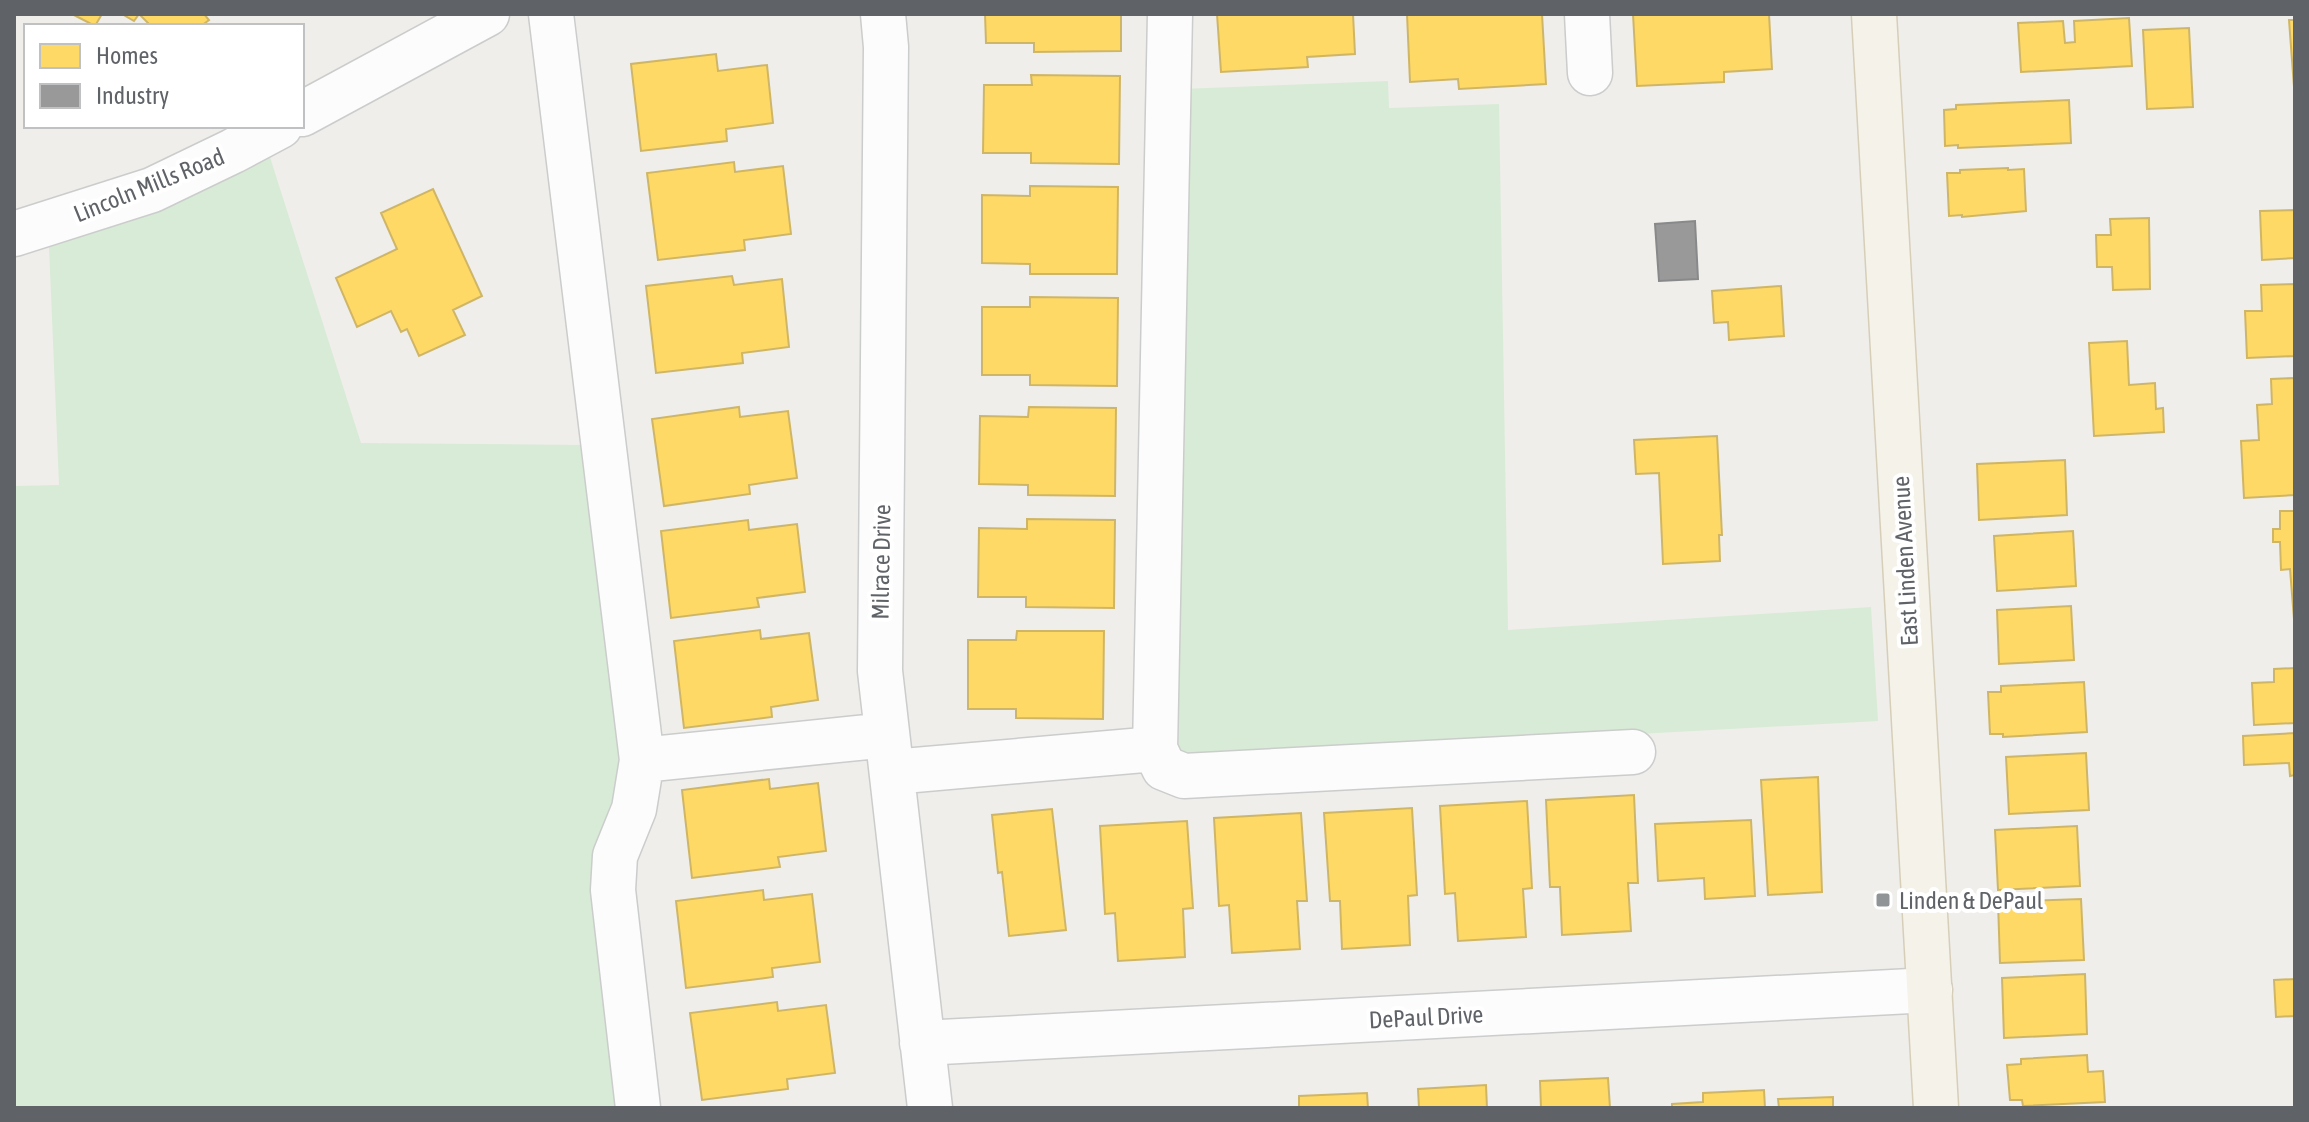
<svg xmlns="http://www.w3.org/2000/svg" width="2309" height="1122" font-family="'Asap Condensed',sans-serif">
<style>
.green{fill:#d8ebd6}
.homes{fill:#ffd966;stroke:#cfb667;stroke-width:2}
.industry{fill:#999;stroke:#88898a;stroke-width:2}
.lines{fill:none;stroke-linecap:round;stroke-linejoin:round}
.minor-casing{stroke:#cbcccc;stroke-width:47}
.major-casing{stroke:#d7ceb8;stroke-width:47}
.minor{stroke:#fdfcfc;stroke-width:44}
.major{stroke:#f4f2e9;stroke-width:44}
.poi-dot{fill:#919496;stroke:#fff;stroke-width:3}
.labels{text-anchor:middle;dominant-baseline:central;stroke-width:8;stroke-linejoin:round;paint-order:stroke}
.street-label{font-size:24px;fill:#5f6368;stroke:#fff}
.poi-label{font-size:24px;fill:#5f6368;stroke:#fff;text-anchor:start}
</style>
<rect width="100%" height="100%" fill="#efeeea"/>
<path class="green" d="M1388,81l1,27 110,-4 9,526 363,-23 7,114 -696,38 -9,-12 8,-658z
M268,151l93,292 228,2 34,323 -15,45 -11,52 23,243h-606v-622l45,-1 -10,-238 74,-30z"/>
<path class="homes" d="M72,14h30l-7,12z
M122,14h17l-5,7z
M139,14h65l5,6 -8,6h-50z
M985,14h136v37l-87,1v-9h-48z
M1217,14h136l2,40 -48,3 1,10 -87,5z
M1407,14h135l4,70 -87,5 -1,-10 -48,3z
M1633,14h136l3,55 -48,3v10l-87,4z
M2129,18l3,48 -111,6 -3,-49 45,-2 2,22 10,-1 -1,-21z
M2289,20h6v67h-1z
M2189,28l4,79 -46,2 -4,-79z
M716,54l2,17 49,-6 6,58 -47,6 1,12 -86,10 -10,-87z
M1031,75l89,1 -1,88 -88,-1v-10h-48l1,-68h48z
M2069,100l2,43 -113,5v-3l-13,1 -1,-36 12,-1v-4z
M734,162l1,10 48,-6 8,68 -47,6 1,10 -87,10 -11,-87z
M2008,168v2l16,-1 2,42 -64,6v-2l-13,1 -2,-43h13v-3z
M1030,186l88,1 -1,87h-87v-10l-48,-1v-68l48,1z
M433,189l49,107 -29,14 12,25 -46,21 -12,-27 -6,3 -10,-21 -34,16 -21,-49 61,-29 -16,-36z
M2295,210v48l-33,2 -2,-49z
M2149,218l1,71 -37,1 -1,-23h-15l-1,-32h15l-1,-16z
M732,276l2,9 48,-6 7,68 -47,6 1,10 -87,10 -10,-87z
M2295,284v72l-48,2 -2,-47h17l-1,-26z
M1781,286l3,50 -55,4 -1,-18 -14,1 -2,-32z
M1030,297l88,1 -1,88 -87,-1v-10h-48v-68h48z
M2127,341l2,44 26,-2 1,26 7,-1 1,24 -70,4 -5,-93z
M2295,378v117l-51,3 -3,-57 18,-1 -2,-35 15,-1 -1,-25z
M739,407l1,10 48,-6 9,67 -48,7 1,9 -86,12 -12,-87z
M1029,407l87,1 -1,88 -87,-1v-10l-49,-1 1,-68 48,1z
M1717,436l5,99h-3l1,26 -57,3 -4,-91 -23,1 -2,-34z
M2065,460l2,55 -88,5 -2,-56z
M2280,511h15v121l-5,-63 -9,1 -1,-28h-7v-13h7z
M1027,519l88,1 -1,88 -88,-1v-10h-48l1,-69 48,1z
M748,520l1,10 48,-6 8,68 -48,6 2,9 -88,11 -10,-87z
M2073,531l3,55 -79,5 -3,-55z
M2071,606l3,54 -75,4 -2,-54z
M760,630l1,9 48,-6 9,67 -47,7 1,10 -88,11 -10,-87z
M1017,631h87l-1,88 -87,-1v-9h-48v-69h48z
M2295,668v55l-41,2 -2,-42 22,-1v-13z
M2084,682l3,50 -84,5v-3h-13l-2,-42h13v-6z
M2295,733v42l-5,1 -1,-13 -45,2 -1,-29z
M2086,753l3,57 -80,4 -3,-57z
M1818,777l4,115 -54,3 -7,-115z
M769,779l1,10 48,-6 8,68 -48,6 2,10 -88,11 -10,-88z
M1634,795l4,88h-10l3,48 -69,4 -2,-48h-10l-4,-87z
M1527,801l5,87 -9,1 3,48 -68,4 -3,-48 -10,1 -5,-88z
M1412,808l5,87 -9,1 2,49 -68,4 -2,-48h-10l-6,-88z
M1052,809l14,121 -57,6 -7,-64 -4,1 -6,-58z
M1301,813l6,88h-10l3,48 -68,4 -3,-48 -10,1 -5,-88z
M1751,820l4,76 -50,3 -1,-21 -46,3 -3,-57z
M1187,821l6,87 -10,1 2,48 -67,4 -3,-48 -10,1 -5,-88z
M2077,826l3,60 -82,4 -3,-60z
M763,890l1,10 48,-6 8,68 -48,6 1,9 -87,11 -10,-87z
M2081,899l3,61 -84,3 -2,-61z
M2085,974l2,60 -83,4 -2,-60z
M2295,979v37l-19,1 -2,-37z
M777,1002l1,9 48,-6 9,68 -48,6 1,10 -86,11 -12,-87z
M2087,1055l1,17 15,-1 2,31 -82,4 -1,-6h-12l-3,-35 14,-1v-5z
M1608,1078l2,30h-69l-1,-27z
M1486,1085l1,23h-68l-1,-19z
M1764,1090l1,18h-93v-4l31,-2v-9z
M1367,1093l1,15h-69v-12z
M1833,1097v11h-54l-1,-9z"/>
<path class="industry" d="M1695,221l3,58 -39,2 -4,-57z"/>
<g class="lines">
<g class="minor-casing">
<path id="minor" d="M551,14l91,746 -8,49 -19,47 -2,34 25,218
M883,14l3,33 -6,624 50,437
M1170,14l-15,735 9,19 20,8 449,-24
M1587,14l3,59
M302,114l185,-100
M14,234l138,-44 81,-39 47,-25
M642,760l245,-25
M892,772l263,-23
M922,1043l1008,-53"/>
</g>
<g class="major-casing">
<path id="major" d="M1874,14l62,1094"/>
</g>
<use href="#minor" class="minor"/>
<use href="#major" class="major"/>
</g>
<rect class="poi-dot" x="1875" y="892" width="16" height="16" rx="4"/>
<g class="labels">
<g class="street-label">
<text transform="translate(149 185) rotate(-22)">Lincoln Mills Road</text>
<text transform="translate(1905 561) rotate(-93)">East Linden Avenue</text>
<text transform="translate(881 562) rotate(-89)">Milrace Drive</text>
<text transform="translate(1426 1017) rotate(-3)">DePaul Drive</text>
</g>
<g class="poi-label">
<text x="1899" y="900">Linden &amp; DePaul</text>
</g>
</g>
<rect width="2309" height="1122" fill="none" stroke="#5f6368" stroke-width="32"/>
<rect x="24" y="24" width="280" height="104" fill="#ffffff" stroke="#bfc1c3" stroke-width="2"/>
<rect x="40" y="44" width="40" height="24" fill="#ffd966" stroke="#bfc1c3" stroke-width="2"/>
<text x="96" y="64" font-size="24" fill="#5f6368">Homes</text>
<rect x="40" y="84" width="40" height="24" fill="#999999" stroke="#bfc1c3" stroke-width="2"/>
<text x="96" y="104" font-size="24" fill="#5f6368">Industry</text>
</svg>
